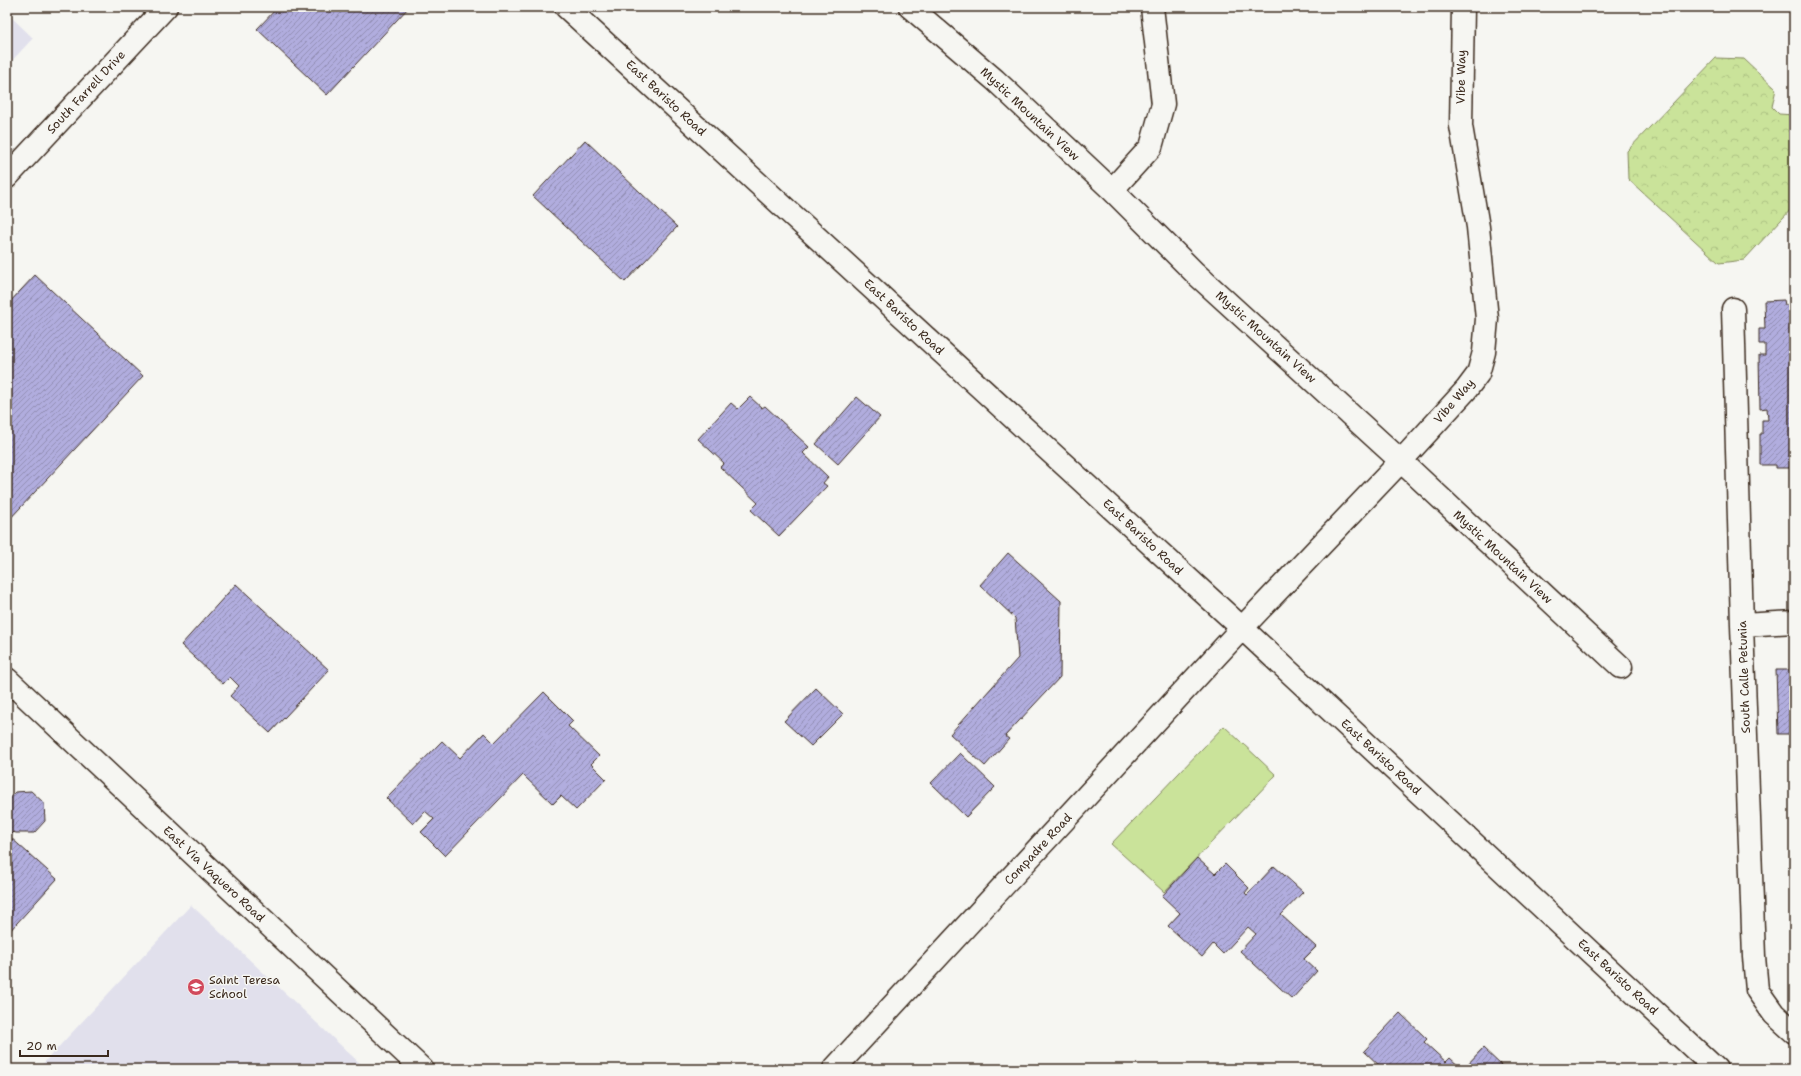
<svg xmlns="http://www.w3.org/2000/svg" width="1801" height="1076" font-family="'Shantell Sans',sans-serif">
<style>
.built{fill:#e1e0ec}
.grass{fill:#cae39a;stroke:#82865c}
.forest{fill:url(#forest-crowns);stroke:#82865c}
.building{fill:url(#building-hatch);stroke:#3b2a1e}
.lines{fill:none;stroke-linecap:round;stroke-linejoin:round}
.street-casing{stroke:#3b2a1e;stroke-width:25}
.secondary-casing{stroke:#3b2a1e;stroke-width:25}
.street{stroke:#f6f6f2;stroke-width:22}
.secondary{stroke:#f6f6f2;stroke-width:22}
.labels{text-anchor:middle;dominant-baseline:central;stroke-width:3;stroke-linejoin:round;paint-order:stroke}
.street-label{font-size:12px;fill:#3b2a1e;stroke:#f6f6f2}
.poi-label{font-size:12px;fill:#3b2a1e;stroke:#f6f6f2;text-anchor:start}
</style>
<defs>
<pattern id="forest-crowns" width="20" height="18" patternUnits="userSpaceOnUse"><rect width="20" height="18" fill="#cae39a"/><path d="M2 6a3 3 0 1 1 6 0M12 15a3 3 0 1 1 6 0" fill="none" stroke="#aec384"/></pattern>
<pattern id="building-hatch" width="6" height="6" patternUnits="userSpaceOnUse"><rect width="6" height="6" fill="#b1adde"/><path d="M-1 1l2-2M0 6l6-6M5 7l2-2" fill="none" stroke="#918db3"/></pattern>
</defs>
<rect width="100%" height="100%" fill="#f6f6f2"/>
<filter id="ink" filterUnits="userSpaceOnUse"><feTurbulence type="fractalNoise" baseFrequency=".025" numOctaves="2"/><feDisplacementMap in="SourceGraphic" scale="8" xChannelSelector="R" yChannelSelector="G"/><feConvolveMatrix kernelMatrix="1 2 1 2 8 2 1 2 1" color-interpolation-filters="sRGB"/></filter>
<g filter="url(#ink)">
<path class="built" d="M7,13l26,25 -26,28z
M191,905l175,164h-328z"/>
<path class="grass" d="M1224,726l52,49 -112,117 -53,-48z"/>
<path class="forest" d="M1716,58l28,1 32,30 -4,18 7,7 15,1v91l-50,54 -25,3 -91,-84 -1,-28z"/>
<path class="building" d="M278,7h131l-82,88 -70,-66z
M585,140l92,87 -52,55 -92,-86z
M35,275l108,101 -136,146v-217z
M1784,300l1,5h9v163h-18v-3h-16v-31h2v-14h6l-1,-12 -7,1 -1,-54h6v-11h-6v-15h6l-1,-28z
M750,397l12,11 3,-2 44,41 -6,6 25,24 -5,6 4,3 -48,50 -28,-26 7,-7 -38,-36 4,-4 -26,-24 33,-36 7,6z
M857,397l23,20 -42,47 -22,-20z
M1008,553l53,48 -1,76 -55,59 4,3 -24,27 -35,-32 68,-76 -3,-40 -35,-33z
M236,584l93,86 -59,63 -40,-37 9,-10 -9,-9 -7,7 -42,-39z
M1776,670h18v64h-16z
M816,688l27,26 -32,32 -27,-25z
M544,692l29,29 -5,5 31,30 -8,8 15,15 -30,31 -15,-14 -8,8 -30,-29 -78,81 -24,-24 13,-13 -9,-8 -12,13 -27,-26 56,-57 18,17 24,-25 10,10z
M960,753l35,34 -29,30 -35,-34z
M1792,768h2v48z
M31,791l13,12 1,18 -11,12h-18l-3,-1 -4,4 48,43 -50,55v-133l8,-9z
M1197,858l18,16 10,-10 24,24 -4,5 2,2 27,-29 29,26 -22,23 35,32 -12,12 13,12 -25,28 -52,-48 16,-17 -8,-7 -25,27 -10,-10 -11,13 -34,-31 12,-13 -18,-17z
M1400,1013l27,26 -3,3 22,20 4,-4 12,11h-79l-19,-18z
M1483,1048l19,18 -2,3h-37z"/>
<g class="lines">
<g class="street-casing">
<path id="street" d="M910,7l85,73 117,110 83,83 206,188 220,206
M1112,190l39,-43 12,-43 -11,-97
M1733,309l9,316 12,332 3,33 17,24 20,18
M1742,625l52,-3
M7,679l415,390
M834,1069l408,-441 159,-167 65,-71 12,-16 6,-22 3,-33 -9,-92 -17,-101 2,-119"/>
</g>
<g class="secondary-casing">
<path id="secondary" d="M566,7l676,621 474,441
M7,177l159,-170"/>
</g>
<use href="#street" class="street"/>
<use href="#secondary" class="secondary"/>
</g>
</g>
<defs>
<g id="school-disc" transform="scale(0.9)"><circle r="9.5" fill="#d1495b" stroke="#f6f6f2"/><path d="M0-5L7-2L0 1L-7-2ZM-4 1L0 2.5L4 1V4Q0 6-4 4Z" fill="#fff"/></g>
</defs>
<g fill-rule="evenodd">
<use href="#school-disc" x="196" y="987"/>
</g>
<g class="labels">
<g class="street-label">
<text transform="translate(1461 77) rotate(-89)">Vibe Way</text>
<text transform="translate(86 92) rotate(-47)">South Farrell Drive</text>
<text transform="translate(666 98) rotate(43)">East Baristo Road</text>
<text transform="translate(1030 114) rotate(43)">Mystic Mountain View</text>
<text transform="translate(904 317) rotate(43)">East Baristo Road</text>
<text transform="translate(1266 337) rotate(42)">Mystic Mountain View</text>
<text transform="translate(1454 401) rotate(-49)">Vibe Way</text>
<text transform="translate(1143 537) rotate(43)">East Baristo Road</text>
<text transform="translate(1503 557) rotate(43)">Mystic Mountain View</text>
<text transform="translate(1744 677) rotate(-92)">South Calle Petunia</text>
<text transform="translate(1381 757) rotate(43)">East Baristo Road</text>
<text transform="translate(1038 849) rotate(-47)">Compadre Road</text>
<text transform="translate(214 874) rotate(43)">East Via Vaquero Road</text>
<text transform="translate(1618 977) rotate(43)">East Baristo Road</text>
</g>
<g class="poi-label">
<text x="209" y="980">Saint Teresa<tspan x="209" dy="14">School</tspan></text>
</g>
</g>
<rect width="1801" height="1076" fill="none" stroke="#f6f6f2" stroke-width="24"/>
<rect x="12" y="12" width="1777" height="1052" fill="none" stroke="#3b2a1e" stroke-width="1.5" filter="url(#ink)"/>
<path d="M20 1050v6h88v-6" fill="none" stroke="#3b2a1e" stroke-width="2"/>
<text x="26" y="1050" font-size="12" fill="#3b2a1e" stroke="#f6f6f2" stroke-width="3" paint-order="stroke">20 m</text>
</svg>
